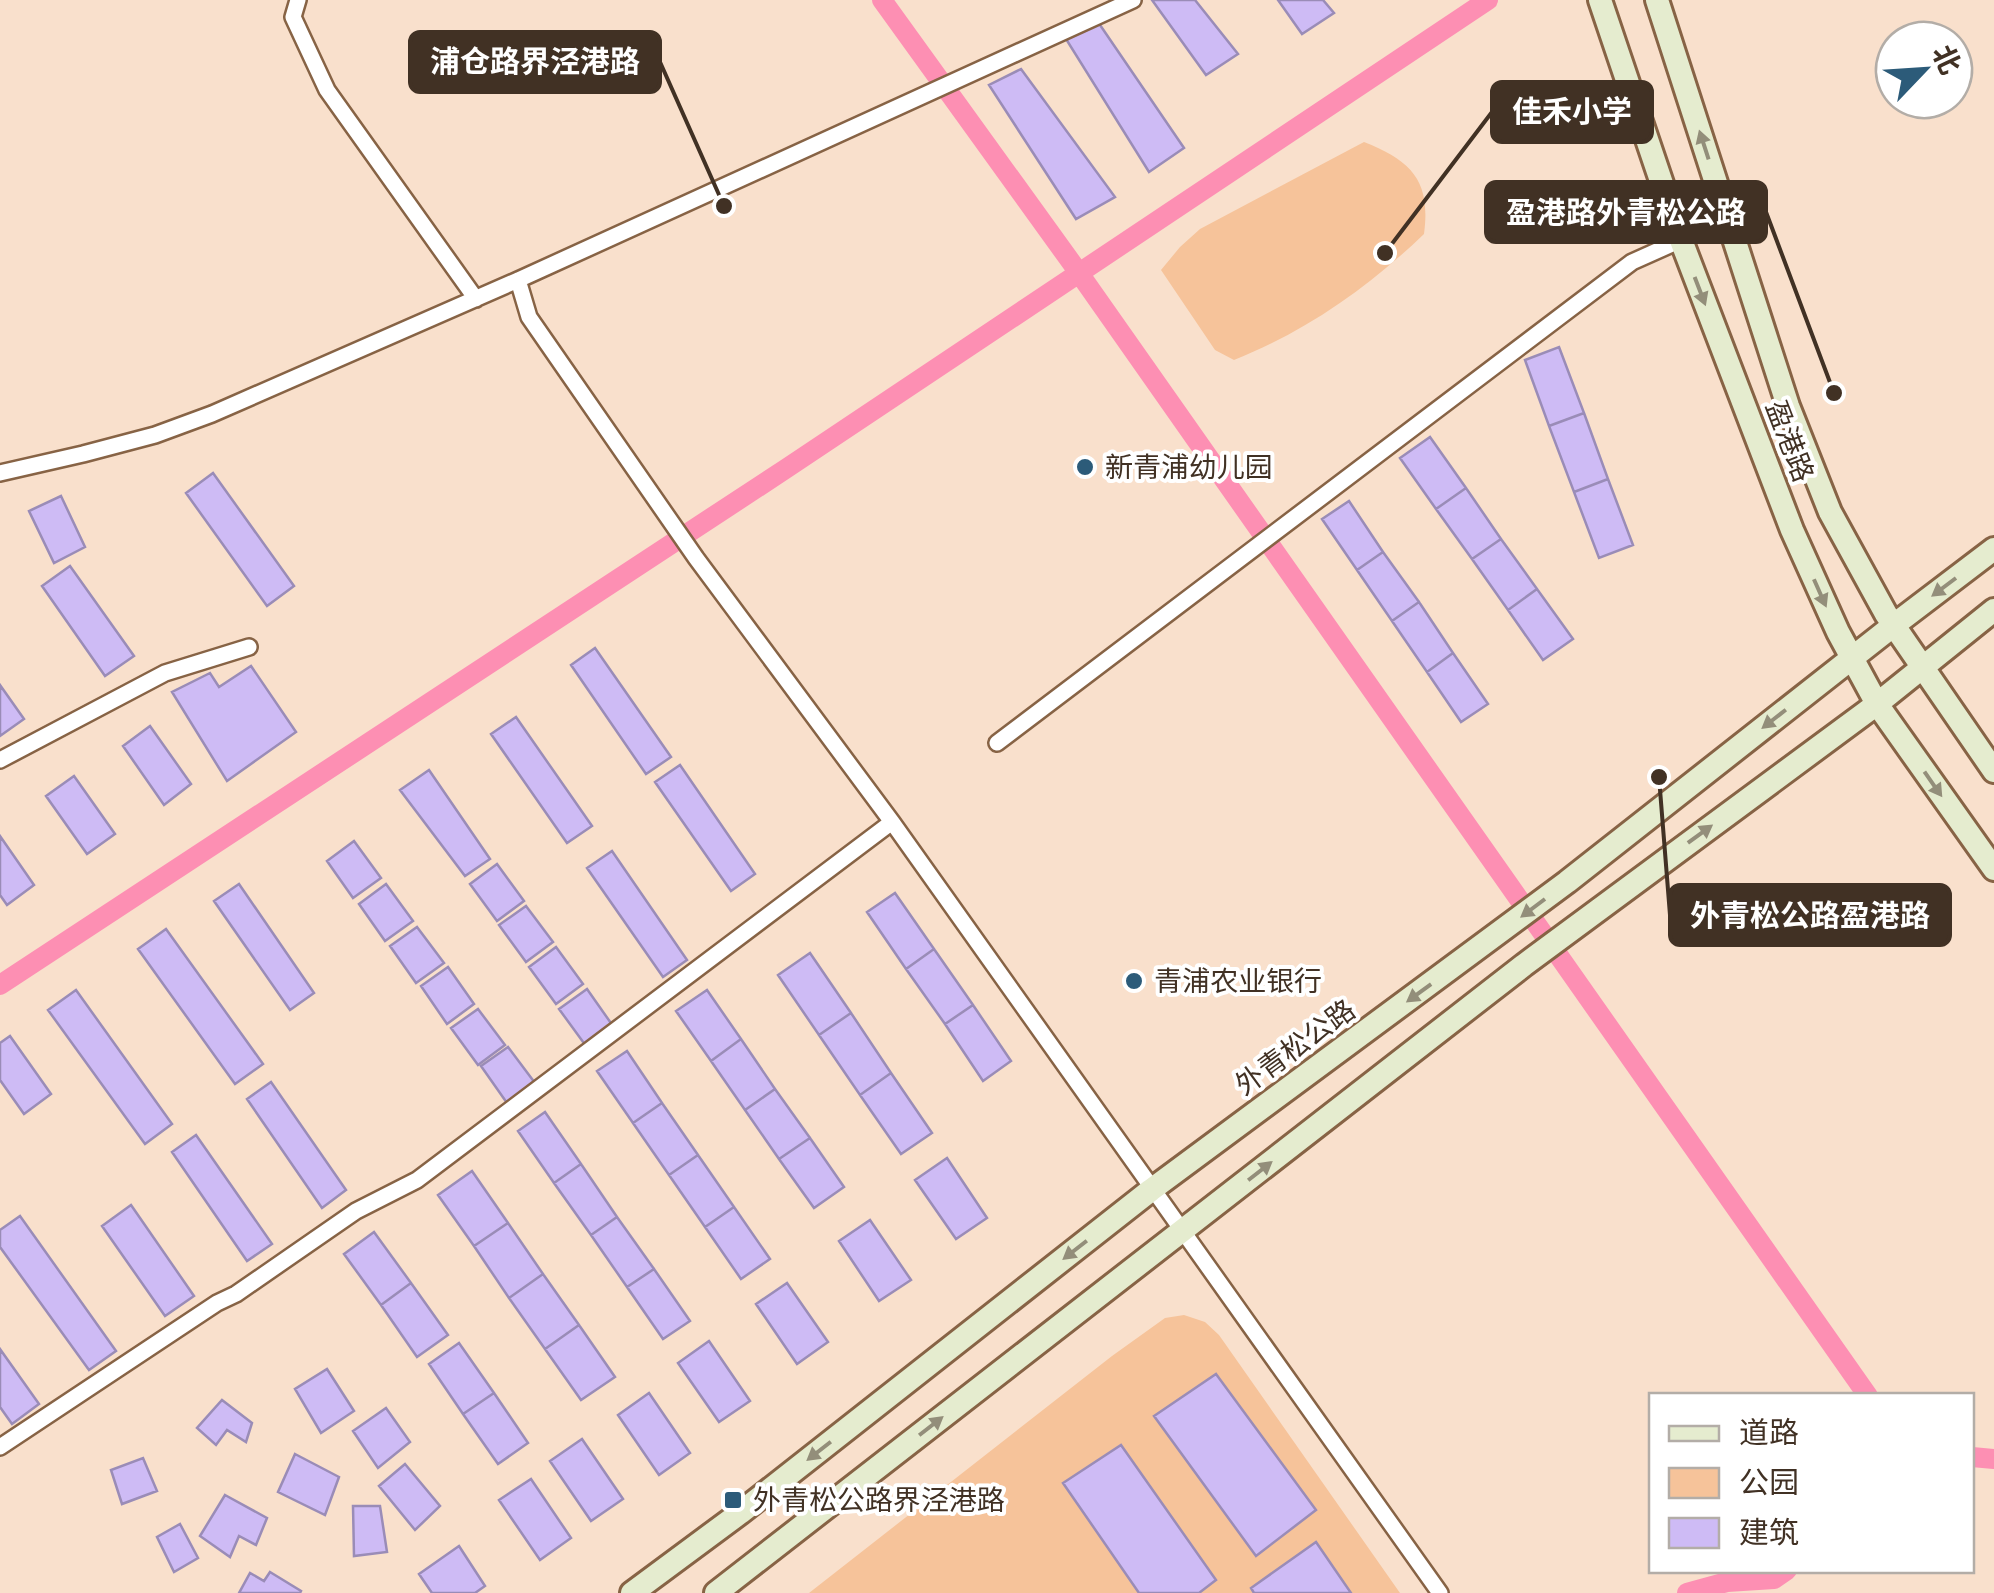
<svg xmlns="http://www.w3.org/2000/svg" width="1994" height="1593" font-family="Lora,'Noto Sans SC',serif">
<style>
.green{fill:#f6c39a}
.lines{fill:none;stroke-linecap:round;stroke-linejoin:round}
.canal{stroke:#fd8fb3;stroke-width:20}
.building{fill:#cebbf5;stroke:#9a8cb7;stroke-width:2.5}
.minor-casing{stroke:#876345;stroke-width:20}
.secondary-casing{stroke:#876345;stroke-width:28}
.minor{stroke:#fff;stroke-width:15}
.secondary{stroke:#e5eccf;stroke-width:22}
.oneway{fill:#938e7a}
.poi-dot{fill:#2c5b79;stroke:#fff;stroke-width:4}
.labels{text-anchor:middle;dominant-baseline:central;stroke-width:8;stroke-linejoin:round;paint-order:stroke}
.street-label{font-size:28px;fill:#413124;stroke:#fff}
.poi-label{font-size:28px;fill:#413124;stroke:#fff;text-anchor:start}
.leader{fill:none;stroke:#413124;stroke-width:4}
.callout-dot{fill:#413124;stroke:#fff;stroke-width:4}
.callout{fill:#413124;stroke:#413124;stroke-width:4}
.callout-label{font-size:30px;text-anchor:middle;font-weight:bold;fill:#fff}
</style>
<rect width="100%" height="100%" fill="#f9e0cc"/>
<path class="green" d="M1364,142c48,19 67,39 60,92 -55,53 -119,98 -190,126l-19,-10 -54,-80 19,-23 20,-18z
M1184,1315l21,7 14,13 181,258h-591l303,-237 53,-38z"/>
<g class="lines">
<path class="canal" d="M882,0l197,273 789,1123
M0,985l787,-517 701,-468
M1972,1457l22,2
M1687,1593l40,-11 47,-3 13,-9"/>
</g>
<path class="building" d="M1152,0h43l43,54 -32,21z
M1278,0h45l11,13 -32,21z
M1098,22l86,126 -35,24 -83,-133z
M1021,69l94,128 -39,22 -87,-134z
M1559,347l25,66 -35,13 -24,-66z
M1584,413l24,66 -34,13 -25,-66z
M1430,437l36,51 -30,21 -36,-51z
M213,473l81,113 -27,20 -81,-113z
M1608,479l25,66 -34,13 -25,-66z
M1466,488l35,51 -29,20 -36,-50z
M61,496l24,51 -31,16 -25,-52z
M1349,501l34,51 -26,18 -35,-51z
M1501,539l36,50 -29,21 -36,-51z
M1383,552l36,50 -27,19 -35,-51z
M70,566l64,90 -29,20 -63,-90z
M1537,589l36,50 -30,21 -35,-50z
M1419,602l34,51 -26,19 -35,-51z
M595,648l76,109 -25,17 -75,-109z
M1453,653l35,51 -27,18 -34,-50z
M251,666l45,66 -69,49 -55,-89 38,-19 9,14z
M0,685l24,34 -24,17z
M516,717l76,109 -25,17 -76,-109z
M150,726l41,58 -27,21 -41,-59z
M680,765l75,109 -24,17 -76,-109z
M429,770l61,89 -25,17 -65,-86z
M74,776l41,58 -28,20 -41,-58z
M0,836l34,49 -27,20 -7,-10z
M354,841l27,37 -28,20 -26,-37z
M612,851l75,109 -24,17 -76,-109z
M497,864l27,37 -27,20 -27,-37z
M239,884l75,109 -24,17 -76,-109z
M386,884l27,37 -28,20 -26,-37z
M895,893l39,56 -28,20 -39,-57z
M526,906l27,36 -27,20 -27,-37z
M417,927l27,36 -28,20 -26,-37z
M166,929l97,135 -28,20 -97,-135z
M556,947l27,37 -27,20 -27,-37z
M934,949l39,56 -28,19 -39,-55z
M810,953l41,60 -32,22 -41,-60z
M448,967l26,37 -27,20 -26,-38z
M587,989l26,37 -27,20 -27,-37z
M76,990l96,134 -27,20 -97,-134z
M707,990l34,49 -30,22 -35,-50z
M973,1005l38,56 -28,20 -38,-57z
M478,1009l27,36 -27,20 -27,-37z
M851,1013l40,60 -31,22 -41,-60z
M10,1036l41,58 -27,20 -24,-34v-37z
M741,1039l34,50 -30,21 -34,-49z
M508,1047l27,36 -28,20 -26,-37z
M627,1051l35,52 -29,20 -36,-52z
M891,1073l41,60 -31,21 -41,-59z
M271,1082l75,108 -24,18 -75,-109z
M775,1089l35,49 -31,21 -34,-49z
M662,1103l36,52 -29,20 -36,-52z
M545,1112l36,52 -27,19 -36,-52z
M196,1135l76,109 -25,17 -75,-109z
M810,1138l34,49 -30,21 -35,-49z
M698,1155l36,52 -29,20 -36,-52z
M947,1158l40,60 -31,21 -41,-59z
M581,1164l36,53 -26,18 -37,-52z
M472,1171l36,52 -34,23 -36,-51z
M131,1205l63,91 -29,20 -63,-90z
M734,1207l36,52 -29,20 -36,-52z
M20,1216l96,135 -27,19 -89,-123v-17z
M617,1217l37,52 -27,18 -36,-52z
M870,1220l41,60 -32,21 -40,-60z
M508,1223l35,51 -34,24 -35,-52z
M374,1232l37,51 -30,22 -37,-51z
M654,1269l36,52 -27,18 -36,-52z
M543,1274l36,51 -34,24 -36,-51z
M411,1283l37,52 -31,22 -36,-52z
M787,1283l41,59 -31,22 -41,-60z
M579,1325l36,52 -34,23 -36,-51z
M709,1341l41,60 -31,21 -41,-59z
M459,1343l35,50 -31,21 -34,-50z
M0,1349l39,55 -27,20 -12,-17z
M327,1369l27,42 -33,22 -26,-44z
M1216,1374l100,136 -60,46 -102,-140z
M494,1393l34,50 -30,21 -35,-50z
M649,1393l41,60 -31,22 -41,-60z
M222,1400l30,23 -6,19 -19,-12 -11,15 -19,-17z
M386,1408l24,34 -32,26 -25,-37z
M582,1439l41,60 -32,22 -41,-60z
M1121,1445l95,135 -17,13h-60l-76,-110z
M295,1454l44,23 -14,38 -47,-23z
M143,1458l14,33 -35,13 -11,-34z
M405,1464l35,42 -25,24 -36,-44z
M531,1479l40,59 -31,22 -41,-60z
M225,1495l42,23 -11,27 -17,-9 -9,21 -30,-21z
M353,1506h27l7,46 -33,4z
M180,1524l18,34 -24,14 -17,-35z
M1316,1542l35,51h-97l-3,-5z
M459,1546l26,40 -10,7h-43l-13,-19z
M270,1572l31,19 -1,2h-61l11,-20 14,8z"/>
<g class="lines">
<g class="minor-casing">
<path id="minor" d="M298,0l-5,17 34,73 149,209
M518,280l11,37 167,241 196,264 548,771
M0,473l83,-19 72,-19 57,-21 306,-134 615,-280
M997,743l635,-481 49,-22
M0,760l165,-87 84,-26
M0,1447l217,-144 19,-9 120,-83 61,-31 475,-358"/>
</g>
<g class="secondary-casing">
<path id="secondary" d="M1600,0l81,240 111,290 46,102 39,72 117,165
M1657,0l131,406 42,106 56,102 108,157
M632,1593l108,-80 411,-323 416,-308 327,-257 100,-76
M716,1593l808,-628 353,-261 117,-94"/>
</g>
<use href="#minor" class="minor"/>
<use href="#secondary" class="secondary"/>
</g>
<defs><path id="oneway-solid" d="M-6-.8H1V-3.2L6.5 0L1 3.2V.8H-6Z" transform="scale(2.5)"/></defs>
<g class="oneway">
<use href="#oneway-solid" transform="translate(1704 145) rotate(-108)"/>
<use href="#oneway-solid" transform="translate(1700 291) rotate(69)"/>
<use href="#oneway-solid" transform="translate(1944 587) rotate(143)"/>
<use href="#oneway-solid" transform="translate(1820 593) rotate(66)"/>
<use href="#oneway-solid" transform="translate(1774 719) rotate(142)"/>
<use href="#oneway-solid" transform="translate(1933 784) rotate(55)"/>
<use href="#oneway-solid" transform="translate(1700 834) rotate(-36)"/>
<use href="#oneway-solid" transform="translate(1533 908) rotate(143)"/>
<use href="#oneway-solid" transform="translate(1419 993) rotate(144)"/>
<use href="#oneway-solid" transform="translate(1260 1171) rotate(-38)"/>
<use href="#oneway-solid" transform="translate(1075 1250) rotate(142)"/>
<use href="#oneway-solid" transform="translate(931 1426) rotate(-38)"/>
<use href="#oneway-solid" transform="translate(819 1451) rotate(142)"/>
</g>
<g class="poi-dot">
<circle cx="1085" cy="467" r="10"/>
<circle cx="1134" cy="981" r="10"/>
<rect x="723" y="1490" width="20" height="20" rx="5"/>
</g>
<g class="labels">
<g class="street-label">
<text transform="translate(1790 441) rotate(69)">盈港路</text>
<text transform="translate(1295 1047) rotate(-36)">外青松公路</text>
</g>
<g class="poi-label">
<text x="1105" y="467">新青浦幼儿园</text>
<text x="1154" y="981">青浦农业银行</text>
<text x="753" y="1500">外青松公路界泾港路</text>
</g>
</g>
<path class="leader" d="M724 206L660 62M1385 253L1492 112M1834 393L1766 212M1659 777L1670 915"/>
<g class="callout-dot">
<circle cx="724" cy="206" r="10"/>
<circle cx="1385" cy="253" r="10"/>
<circle cx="1834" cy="393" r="10"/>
<circle cx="1659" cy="777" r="10"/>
</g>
<g class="callout">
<rect x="410" y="32" width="250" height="60" rx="10"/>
<rect x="1492" y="82" width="160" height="60" rx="10"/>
<rect x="1486" y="182" width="280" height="60" rx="10"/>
<rect x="1670" y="885" width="280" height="60" rx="10"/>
</g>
<g class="callout-label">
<text x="535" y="72">浦仓路界泾港路</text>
<text x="1572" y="122">佳禾小学</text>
<text x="1626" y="223">盈港路外青松公路</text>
<text x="1810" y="926">外青松公路盈港路</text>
</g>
<rect x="1649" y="1393" width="325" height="180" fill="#ffffff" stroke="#b3ada7" stroke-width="2.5"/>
<rect x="1669" y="1426" width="50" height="15" fill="#e5eccf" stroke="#b3ada7" stroke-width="2.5"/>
<text x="1739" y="1443" font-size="30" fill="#413124">道路</text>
<rect x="1669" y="1468" width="50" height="30" fill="#f6c39a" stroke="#b3ada7" stroke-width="2.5"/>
<text x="1739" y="1493" font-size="30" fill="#413124">公园</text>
<rect x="1669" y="1518" width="50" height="30" fill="#cebbf5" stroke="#b3ada7" stroke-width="2.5"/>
<text x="1739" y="1543" font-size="30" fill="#413124">建筑</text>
<g transform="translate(1924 70) rotate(65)"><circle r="48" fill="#ffffff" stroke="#b3ada7" stroke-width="2.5"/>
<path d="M0-8L18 38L0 25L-18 38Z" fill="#2c5b79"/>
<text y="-15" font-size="28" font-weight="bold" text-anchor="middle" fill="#413124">北</text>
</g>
</svg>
